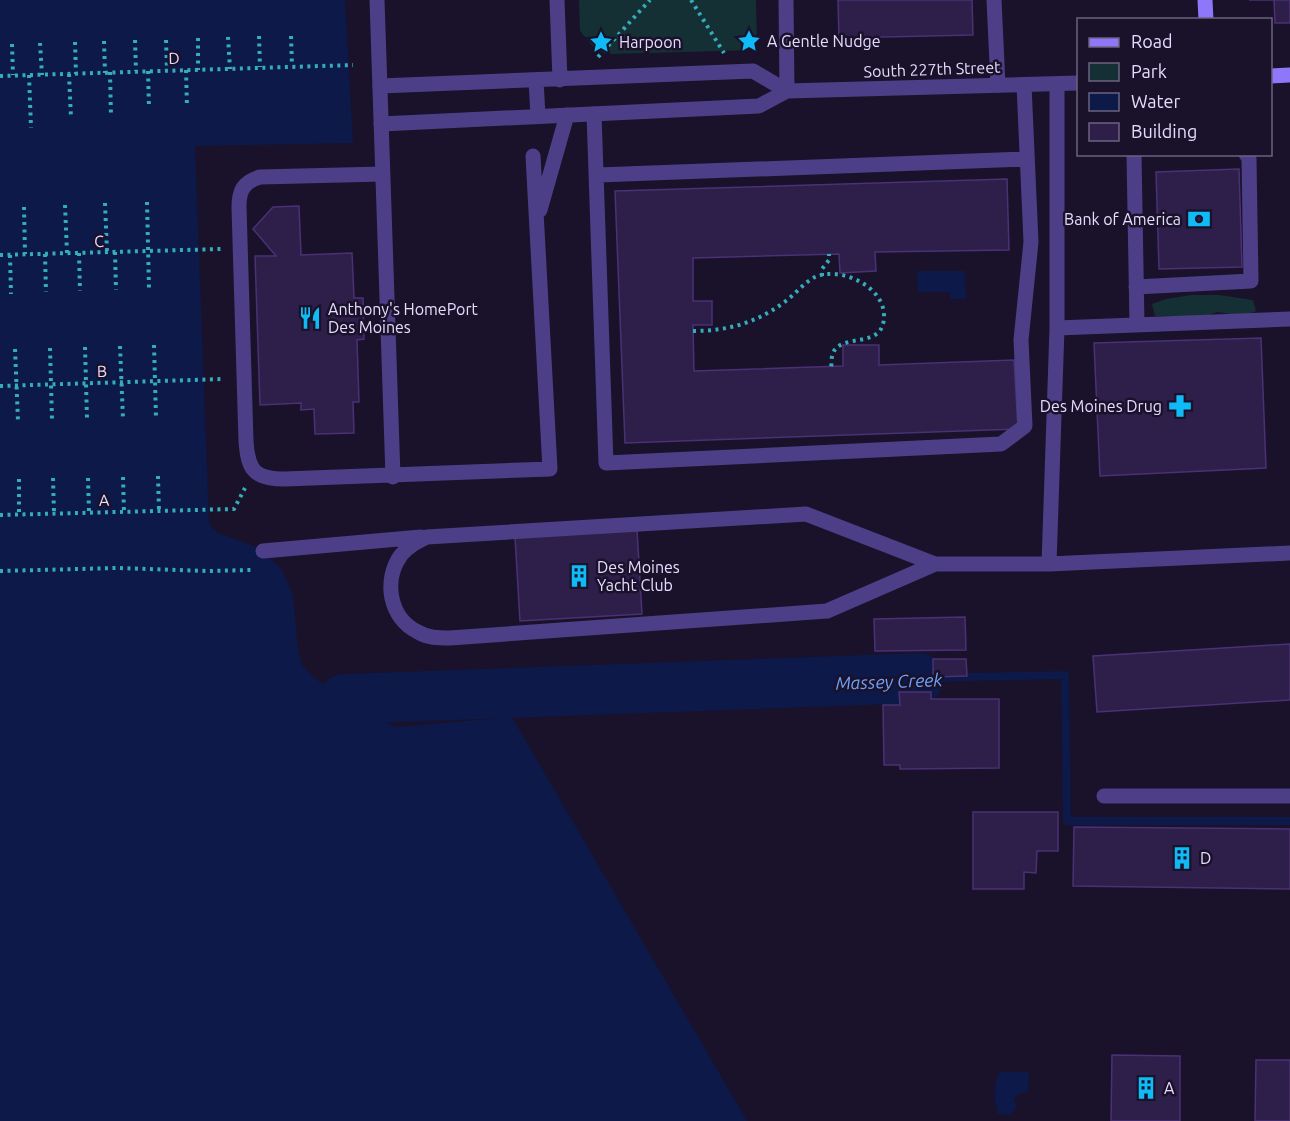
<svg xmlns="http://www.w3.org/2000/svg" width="1290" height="1121" font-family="Ubuntu,sans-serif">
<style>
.green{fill:#153034}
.water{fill:#0d1948}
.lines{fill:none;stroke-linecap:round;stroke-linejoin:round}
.stream{stroke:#0d1948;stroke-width:8}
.river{stroke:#0d1948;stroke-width:50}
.building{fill:#2e1e4a;stroke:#4a3175;stroke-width:1.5}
.path{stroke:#35acb9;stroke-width:4;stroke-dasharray:3 4.5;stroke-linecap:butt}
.lane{stroke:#4d3f87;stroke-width:15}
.street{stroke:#4d3f87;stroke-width:15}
.secondary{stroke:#8f77fa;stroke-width:15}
.labels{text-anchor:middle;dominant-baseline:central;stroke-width:5;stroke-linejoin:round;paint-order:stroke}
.poi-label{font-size:16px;fill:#e5dcfe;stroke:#1a122a;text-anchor:start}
.street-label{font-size:16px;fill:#e5dcfe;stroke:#1a122a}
.water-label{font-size:18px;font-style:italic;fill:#6ea3fa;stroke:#1a122a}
</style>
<rect width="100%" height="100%" fill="#1a122a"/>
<path class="green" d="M579,0h177l1,50 -147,4 -14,-4 -16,-19z
M1191,295h28l34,5 3,11 -12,5 -27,-4 -12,4h-50l-3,-12 14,-5z"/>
<path class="water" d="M0,0h345l8,143 -158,3 14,376 3,6 6,5 38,14 25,21 12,27 5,54 4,16 14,14 28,20 52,28 116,-10 235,404h-747z
M917,271h48l1,28h-16v-7h-32z
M1000,1072h29l-1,20c-8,0 -11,2 -14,9l3,6 -7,8 -12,-1c-4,-14 -6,-29 2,-42z"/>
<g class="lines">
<path class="stream" d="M919,678l146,-3 2,146h223"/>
<path class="river" d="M344,699l575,-21"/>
</g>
<path class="building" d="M838,0h134l1,35 -134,3z
M1249,0h41v23h-15l-1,-23z
M1239,169l3,98 -83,2 -3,-97z
M1007,179l2,71 -134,2 1,19 -36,2 -1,-19 -146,4v43h19v24h-19l1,46 149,-5v-21h36v20l135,-5 4,69 -393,14 -10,-252z
M299,206l2,49 51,-2 2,45h9l1,41 -7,1 2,62h-6l1,31 -39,1 -1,-25 -13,1v-7l-41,2 -5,-149h21l-23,-27 20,-22z
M1261,338l5,130 -166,8 -6,-133z
M637,530l5,84 -122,7 -5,-84z
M965,617l1,33 -91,1 -1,-32z
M1290,644v56l-193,12 -4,-56z
M933,659h33l1,17 -34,1z
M899,692h32v7h68v69l-99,1v-4h-16l-1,-60h17z
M973,812h85v39h-21l-1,22 -12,-1v17h-51z
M1074,827l216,2v60l-217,-3z
M1112,1055l68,1v65h-69z
M1256,1060h34v61h-35z"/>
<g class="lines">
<path class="path" d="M691,0l33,53
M259,36l1,31
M291,36l1,30
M228,37l2,32
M198,38v32
M135,40l1,31
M166,40l1,30
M104,41l1,32
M75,42l1,32
M40,43l2,32
M12,44l1,31
M598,57l52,-57
M186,70l1,37
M148,71l1,37
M110,72l1,45
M69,74l2,44
M29,75l2,53
M0,76l353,-11
M147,202l2,87
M105,203l2,49
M65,205l2,48
M24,207l1,47
M115,252l1,38
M79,253l1,38
M45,254l1,38
M0,255l221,-6
M10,255l1,39
M822,276v-7l7,-9v-6
M693,331c34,0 63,-8 90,-28 11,-7 20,-20 32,-26 25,-11 70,9 69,40 -1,33 -42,15 -51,36 -2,4 -1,10 -2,14
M154,345l2,73
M120,346l3,73
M85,347l2,72
M50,348l2,72
M15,349l3,72
M0,386l224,-7
M158,476l1,35
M123,477l1,35
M53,478l1,35
M88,478l1,34
M19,479v36
M0,515l234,-6 11,-21
M0,571l117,-3 91,3 43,-1"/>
<path class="lane" d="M377,0l16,477
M994,0l4,85
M594,114l12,349 395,-19 24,-18 -4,-86 10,-98 -7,-157
M1134,154l3,171
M383,174l-123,3c-17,5 -21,14 -21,30l7,234c2,29 8,38 39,38l265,-10 -17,-313
M598,175l429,-16
M540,210l27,-95
M1136,287l115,-6 -2,-122 -3,-5
M1057,328l233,-9
M263,551l158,-14
M935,564l-108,47 -377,27c-12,0 -22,0 -32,-6 -29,-14 -35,-52 -17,-77 7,-9 16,-13 26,-18l379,-23 129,50h114l8,-236v-244
M1049,564l241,-11
M1104,796h186"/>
<path class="street" d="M557,0l3,80
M786,0l1,91 291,-8
M536,80l2,36
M380,86l373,-15 34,20 -28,15 -378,18"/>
<path class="secondary" d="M1205,0l1,20
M1270,76l20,-1"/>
</g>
<defs>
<g id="sight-bare" transform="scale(1.8)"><path d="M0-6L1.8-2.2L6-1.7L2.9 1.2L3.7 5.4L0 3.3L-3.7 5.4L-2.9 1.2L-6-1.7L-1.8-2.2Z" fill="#0fbbf6" stroke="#1a122a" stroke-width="2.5" paint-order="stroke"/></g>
<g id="bank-bare" transform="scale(1.8)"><path d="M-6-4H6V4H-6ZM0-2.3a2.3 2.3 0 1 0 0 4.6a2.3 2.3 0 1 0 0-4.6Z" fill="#0fbbf6" stroke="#1a122a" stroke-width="2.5" paint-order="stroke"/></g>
<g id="restaurant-bare" transform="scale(1.8)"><path d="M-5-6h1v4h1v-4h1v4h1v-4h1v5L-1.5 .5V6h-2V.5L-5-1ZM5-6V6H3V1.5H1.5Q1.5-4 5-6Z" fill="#0fbbf6" stroke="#1a122a" stroke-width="2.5" paint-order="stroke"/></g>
<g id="pharmacy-bare" transform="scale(1.8)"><path d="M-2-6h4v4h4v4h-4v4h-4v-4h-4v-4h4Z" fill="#0fbbf6" stroke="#1a122a" stroke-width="2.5" paint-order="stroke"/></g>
<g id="building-bare" transform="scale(1.8)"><path d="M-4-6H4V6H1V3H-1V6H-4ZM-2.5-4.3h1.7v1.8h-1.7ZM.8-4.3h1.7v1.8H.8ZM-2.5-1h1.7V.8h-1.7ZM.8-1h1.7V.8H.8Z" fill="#0fbbf6" stroke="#1a122a" stroke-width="2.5" paint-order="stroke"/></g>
</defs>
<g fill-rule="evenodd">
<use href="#sight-bare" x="749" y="41"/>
<use href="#sight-bare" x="601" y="42"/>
<use href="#bank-bare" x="1199" y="219"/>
<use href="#restaurant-bare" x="310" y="318"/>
<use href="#pharmacy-bare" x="1180" y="406"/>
<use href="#building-bare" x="579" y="576"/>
<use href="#building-bare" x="1182" y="858"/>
<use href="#building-bare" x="1146" y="1088"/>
</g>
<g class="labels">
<g class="poi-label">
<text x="767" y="41">A Gentle Nudge</text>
<text x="619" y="42">Harpoon</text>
<text x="1181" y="219" text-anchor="end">Bank of America</text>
<text x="328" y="309">Anthony's HomePort<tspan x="328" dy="18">Des Moines</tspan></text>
<text x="1162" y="406" text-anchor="end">Des Moines Drug</text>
<text x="597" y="567">Des Moines<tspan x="597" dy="18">Yacht Club</tspan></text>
<text x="1200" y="858">D</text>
<text x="1164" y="1088">A</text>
</g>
<g class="street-label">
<text transform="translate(174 58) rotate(-1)">D</text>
<text transform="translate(932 69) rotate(-2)">South 227th Street</text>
<text transform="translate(99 241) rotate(-1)">C</text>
<text transform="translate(102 371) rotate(-1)">B</text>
<text transform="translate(104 500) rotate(-1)">A</text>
</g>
<g class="water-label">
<text transform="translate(889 681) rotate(-2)">Massey Creek</text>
</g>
</g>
<rect x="1077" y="18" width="195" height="138" fill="#1a122a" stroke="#6b637f" stroke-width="1.5"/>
<rect x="1089" y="38" width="30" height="9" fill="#8f77fa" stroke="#6b637f" stroke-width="1.5"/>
<text x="1131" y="48" font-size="18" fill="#e5dcfe">Road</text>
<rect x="1089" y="63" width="30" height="18" fill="#153034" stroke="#6b637f" stroke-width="1.5"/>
<text x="1131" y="78" font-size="18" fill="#e5dcfe">Park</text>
<rect x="1089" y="93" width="30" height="18" fill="#0d1948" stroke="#6b637f" stroke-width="1.5"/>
<text x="1131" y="108" font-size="18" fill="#e5dcfe">Water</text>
<rect x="1089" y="123" width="30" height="18" fill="#2e1e4a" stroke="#6b637f" stroke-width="1.5"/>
<text x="1131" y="138" font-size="18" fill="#e5dcfe">Building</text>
</svg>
